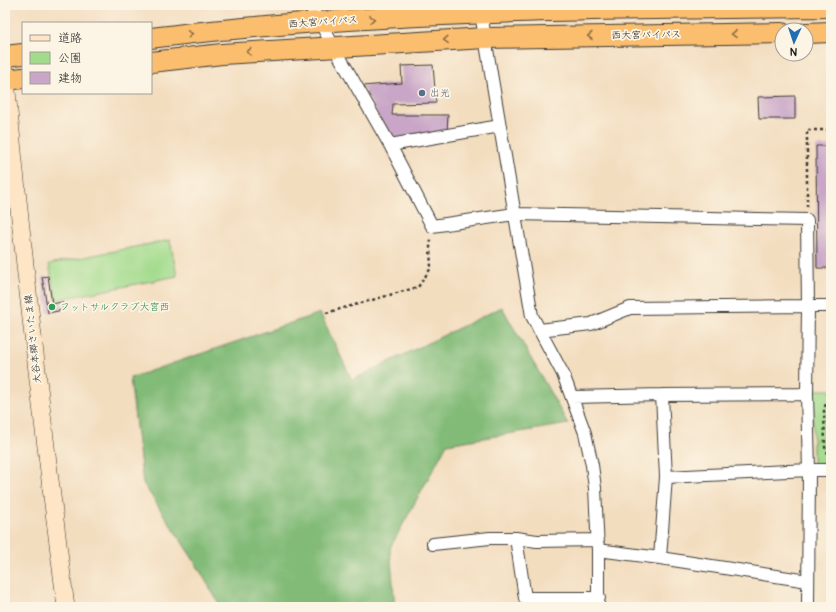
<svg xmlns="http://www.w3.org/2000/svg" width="836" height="612" font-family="Pangolin,'Klee One',sans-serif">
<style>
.green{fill:#a3db8d;stroke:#607c54}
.forest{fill:#82bb78;stroke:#4f6c4a}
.building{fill:#c9a6c7}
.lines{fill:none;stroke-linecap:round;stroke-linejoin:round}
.minor-casing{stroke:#3c3934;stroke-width:14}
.secondary-casing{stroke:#3c3934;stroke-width:18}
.trunk-casing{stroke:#3c3934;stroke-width:22}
.path{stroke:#3c3934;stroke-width:2.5;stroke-dasharray:3 3;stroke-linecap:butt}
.minor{stroke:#fff;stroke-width:12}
.secondary{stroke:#fde5c5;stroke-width:17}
.trunk{stroke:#fbbe6e;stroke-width:20}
.oneway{stroke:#8c6d45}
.service-dot{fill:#5c6f8a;stroke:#fcf5e5;stroke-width:1.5}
.leisure-dot{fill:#2e9e5b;stroke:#fcf5e5;stroke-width:1.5}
.labels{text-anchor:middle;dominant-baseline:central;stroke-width:3.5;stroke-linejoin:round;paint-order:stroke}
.street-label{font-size:10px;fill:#1c1c1c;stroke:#fcf5e5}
.service-label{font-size:10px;fill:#4e5e75;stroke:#fcf5e5;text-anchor:start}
.leisure-label{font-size:10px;fill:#27864d;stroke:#fcf5e5;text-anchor:start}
</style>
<rect width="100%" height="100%" fill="#fcf5e5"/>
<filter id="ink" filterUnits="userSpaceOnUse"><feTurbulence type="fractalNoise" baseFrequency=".025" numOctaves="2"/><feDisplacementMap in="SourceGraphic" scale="8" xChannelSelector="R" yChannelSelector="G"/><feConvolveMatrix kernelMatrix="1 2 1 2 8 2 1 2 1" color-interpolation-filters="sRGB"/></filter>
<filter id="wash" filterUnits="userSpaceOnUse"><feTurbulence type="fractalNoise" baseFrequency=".012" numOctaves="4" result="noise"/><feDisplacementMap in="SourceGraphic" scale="16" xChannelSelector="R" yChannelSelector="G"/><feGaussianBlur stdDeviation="0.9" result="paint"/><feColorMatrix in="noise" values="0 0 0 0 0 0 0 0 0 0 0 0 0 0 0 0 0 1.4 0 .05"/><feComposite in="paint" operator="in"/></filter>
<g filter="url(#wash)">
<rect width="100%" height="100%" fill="#f3ddbf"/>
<path class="green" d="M170,240l7,36 -121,24 -7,-36z
M813,390h18v75h-18z"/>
<path class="forest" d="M502,307l66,117 -121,20 -57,104 5,59h-174l-28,-48 -50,-76 -13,-105 190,-65 32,67z"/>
<g id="blocks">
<path class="building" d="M433,65l3,38 -43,1 -1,11h56l-1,16 -52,9 -5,-2 -28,-52 40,-3 -1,-17z
M795,96v23h-36l-1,-22z
M816,146h15v122h-14z
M48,276l4,28 10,-2 1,8 -15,3 -6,-36z"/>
</g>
</g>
<g filter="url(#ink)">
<use href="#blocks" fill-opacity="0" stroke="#3c3934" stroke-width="1"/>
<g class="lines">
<g class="minor-casing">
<path id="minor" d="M310,5l80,140 42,81 83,-12 292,6 1,86 -178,2 -39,16 -52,6
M480,8l52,308 31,58 22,59 7,32 3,23 3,62v57
M390,145l110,-19
M807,394l2,76 -1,137
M572,397l90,-2 145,-1 1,-88h23
M666,477l143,-7h22
M516,538l9,60h74
M433,544l57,-6h26l21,3 61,-1
M598,550l62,8 148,23
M660,558l6,-81 -4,-82"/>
</g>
<g class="secondary-casing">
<path id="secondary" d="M5,70c17,180 38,358 61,537"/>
</g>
<g class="trunk-casing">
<path id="trunk" d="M806,33l25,-1
M151,38c27,-3 54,-7 82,-9 198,-19 399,-20 598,-22
M5,56l18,-2
M151,62l71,-8 263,-16 297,-5
M5,80l18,-2"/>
</g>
<path class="path" d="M807,207v-77h24
M326,313l92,-26 13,-19 -1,-21 1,-8
M831,401l-5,3 -2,5 1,38 1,4 5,5"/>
<use href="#minor" class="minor"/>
<use href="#secondary" class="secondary"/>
<use href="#trunk" class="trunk"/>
</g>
<defs><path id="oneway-chevron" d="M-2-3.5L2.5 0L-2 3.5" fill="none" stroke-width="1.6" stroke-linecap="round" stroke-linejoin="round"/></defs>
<g class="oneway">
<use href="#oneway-chevron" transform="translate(372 19) rotate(-3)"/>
<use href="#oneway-chevron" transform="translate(190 34) rotate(-7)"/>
<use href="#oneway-chevron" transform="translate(734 34) rotate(179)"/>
<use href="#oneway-chevron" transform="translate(590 36) rotate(179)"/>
<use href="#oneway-chevron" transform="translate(446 40) rotate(176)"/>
<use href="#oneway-chevron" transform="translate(249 52) rotate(176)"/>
</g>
</g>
<circle class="service-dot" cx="422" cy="93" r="4"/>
<circle class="leisure-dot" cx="52" cy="307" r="4"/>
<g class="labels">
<g class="street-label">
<text transform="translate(323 22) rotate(-4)">西大宮バイパス</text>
<text transform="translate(646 35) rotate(-1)">西大宮バイパス</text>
<text transform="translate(33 339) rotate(-96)">大谷本郷さいたま線</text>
</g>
<g class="service-label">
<text x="430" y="93">出光</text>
</g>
<g class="leisure-label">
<text x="60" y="307">フットサルクラブ大宮西</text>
</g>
</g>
<rect width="836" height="612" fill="none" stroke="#fcf5e5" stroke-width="20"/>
<rect x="22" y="22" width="130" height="72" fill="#fcf5e5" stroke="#a29e95"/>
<rect x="30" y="35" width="20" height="6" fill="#fde5c5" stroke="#a29e95"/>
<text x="58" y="42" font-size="12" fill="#1c1c1c">道路</text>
<rect x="30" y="52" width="20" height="12" fill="#a3db8d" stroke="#a29e95"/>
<text x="58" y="62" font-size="12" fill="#1c1c1c">公園</text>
<rect x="30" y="72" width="20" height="12" fill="#c9a6c7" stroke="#a29e95"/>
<text x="58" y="82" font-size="12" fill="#1c1c1c">建物</text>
<g transform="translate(794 42) rotate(183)"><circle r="19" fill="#fcf5e5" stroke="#a29e95"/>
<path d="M0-3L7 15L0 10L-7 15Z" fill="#1f6fb2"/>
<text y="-6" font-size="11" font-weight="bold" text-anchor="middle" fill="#1c1c1c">N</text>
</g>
</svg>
